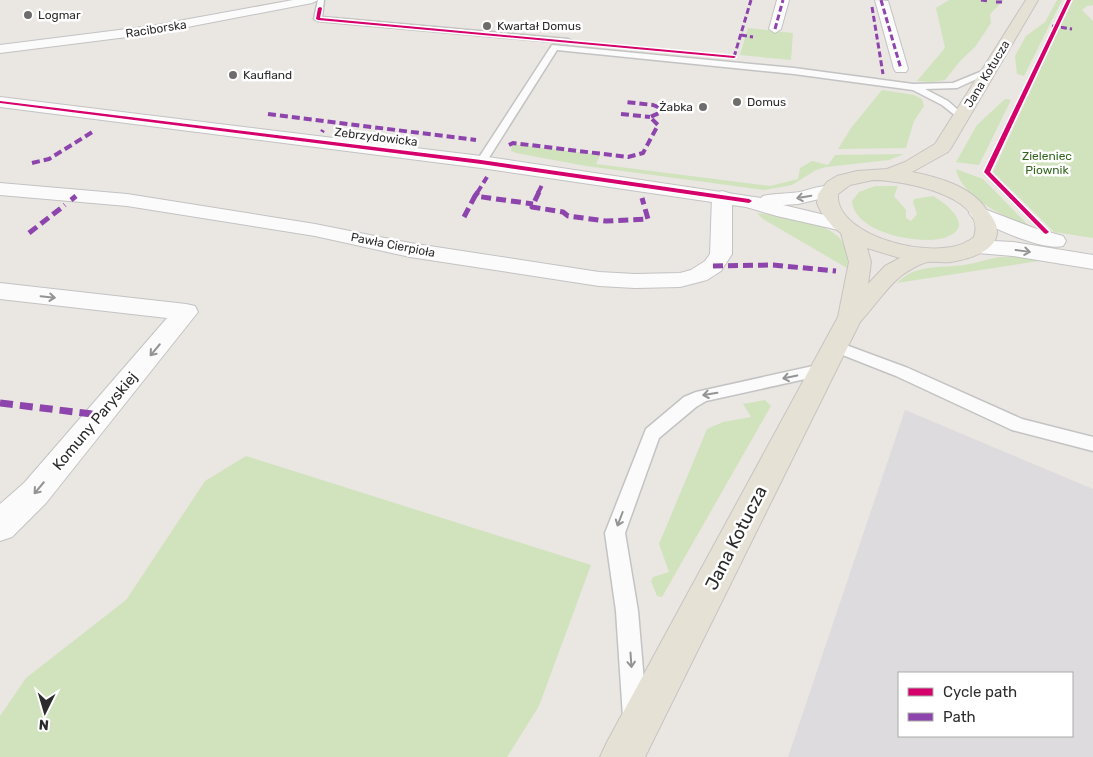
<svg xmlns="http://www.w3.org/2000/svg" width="1093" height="757" font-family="Rubik,sans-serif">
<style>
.industrial{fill:#dddbdd;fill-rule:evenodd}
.green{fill:#d0e3bd}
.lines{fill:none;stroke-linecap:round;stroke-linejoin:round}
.service-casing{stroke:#c3c3c3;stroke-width:3}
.minor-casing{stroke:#c3c3c3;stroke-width:2}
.tertiary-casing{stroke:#c3c3c3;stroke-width:2}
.primary-casing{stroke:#c6c4c2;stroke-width:2}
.service{fill:#fcfbfb;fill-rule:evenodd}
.minor{fill:#fcfbfb;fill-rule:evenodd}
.tertiary{fill:#fcfbfb;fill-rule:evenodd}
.primary{fill:#e6e1d5;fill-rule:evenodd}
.quiet-far3{stroke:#8e44ad;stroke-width:3;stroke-dasharray:6 3;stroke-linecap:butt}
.quiet-far2{stroke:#8e44ad;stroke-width:4;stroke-dasharray:8 4;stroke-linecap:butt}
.quiet-far1{stroke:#8e44ad;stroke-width:5;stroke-dasharray:10 5;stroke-linecap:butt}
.quiet{stroke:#8e44ad;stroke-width:7;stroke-dasharray:13 7;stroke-linecap:butt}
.cycleway-casing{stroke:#fff;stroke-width:3}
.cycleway{fill:#d6006c;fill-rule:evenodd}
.oneway{stroke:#949494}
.poi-dot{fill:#6e6d6c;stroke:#fff;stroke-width:2}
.labels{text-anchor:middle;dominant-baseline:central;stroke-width:5;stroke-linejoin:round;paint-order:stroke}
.far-poi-label{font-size:12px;fill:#2c2c2c;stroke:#fff;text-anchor:start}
.far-street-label{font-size:12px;fill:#2c2c2c;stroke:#fff}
.far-park-label{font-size:12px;fill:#33671d;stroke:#fff}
.street-label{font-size:15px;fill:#2c2c2c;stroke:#fff}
.near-street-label{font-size:18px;fill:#2c2c2c;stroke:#fff}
</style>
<rect width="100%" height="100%" fill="#eae6e2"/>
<path class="industrial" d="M905,410l188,79v268h-305zM899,673h173v63h-173z"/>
<path class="green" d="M949,0h55l-14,14 1,9 -16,24 -14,13 -16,20 -12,2 -16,-1 28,-33 -9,-40z
M1057,0h5l-38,76 -7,-2 -2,-18 11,-20 19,-14z
M1073,0h20v5l-6,1 -5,4 11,11v217l-39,-6 -61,-60 66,-143 5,-2 -3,-2z
M748,28l45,5 -2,27 -51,-5z
M882,90l32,5 8,4 2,7 -10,15 -8,27 -68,1 13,-21z
M1005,99l6,1 -32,65 -23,-3 21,-37z
M512,144l88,11 -4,9 174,22 28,-7 2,-11 12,-7 16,4 7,-10 69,-1 -15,6 -63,7 -10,3 -24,15 -28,5 -178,-24 -70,-13 -5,-2z
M956,169l27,10 47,48c-24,-9 -69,-30 -74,-58z
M875,186h23l-4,10 12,14v8l5,3 6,-7 -4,-12 1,-3 19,-3c16,9 43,32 11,42 -25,7 -90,-5 -92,-37l7,-9z
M757,213c31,5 100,8 90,55l-84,-49z
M1000,257h22l23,3 -148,23c18,-19 43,-15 67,-18 12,-2 24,-6 36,-8z
M765,400l6,6 -109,191 -5,-1 -6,-15 2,-4 16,-5 -10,-28 48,-115 16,-7 28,-5 -8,-13z
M246,456l345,109 -52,141 -32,51h-507v-41l26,-38 100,-78 79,-119z"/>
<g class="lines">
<g class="service-casing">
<path id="service" d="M318,0h6l-2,17 246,22 4,2 -4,2 -250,-22 -4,-2z
M552,45l242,23 119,16 40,-1 32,-13 7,2 -35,16 -32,1 23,12 18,16 -5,3 -19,-15 -29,-15 -119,-16 -237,-24 -72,114h-8l-1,-2z
M835,341l73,27 114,51 71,18v14l-81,-21 -116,-54 -66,-26 -3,-4 3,-4z
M822,364l6,2 2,4 -2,4 -122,27 -10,6 -37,31 -34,95 13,78 9,106 -3,9 -9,3 -9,-3 -3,-9 -7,-106 -11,-78 41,-104 38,-32 12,-5z"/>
</g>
<g class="minor-casing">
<path id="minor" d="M777,0h12l-8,29 -6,4 -6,-4z
M875,0l13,1 20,68 -2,3h-10l-2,-3z
M0,183l127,11 188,30 95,19 189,29 36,2 45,-1 11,-3 14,-9 5,-7 2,-57 3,-4 7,-2 7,2 3,4v57l-11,17 -14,9 -27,7 -45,1 -36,-2 -189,-29 -95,-21 -188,-30 -127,-11z
M0,283l186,21 9,2 3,6 -152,191 -34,34 -12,4v-37l24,-21 143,-165 -167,-19z"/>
</g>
<g class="tertiary-casing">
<path id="tertiary" d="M293,0h25l-6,3 -161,31 -151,19v-8l151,-19z
M0,97l481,59 280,42 2,-2c12,-3 25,-2 37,-4 12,-3 24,-8 36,-5l3,4 -3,4 -38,9 -15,1 67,16 4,4 -4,4 -7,2 -66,-15 -31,-9 -265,-39 -481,-61z
M979,207l55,21 29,8 3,5 -3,5c-23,5 -70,-19 -91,-29l-3,-4 3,-4z
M974,240l39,2 80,13v14l-80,-13 -47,-4 -3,-5 3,-5z"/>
</g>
<g class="primary-casing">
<path id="primary" d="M1026,0h12l-87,148 -3,4 -36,20c25,5 59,14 74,37 4,5 8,10 10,16 7,25 -27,34 -45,37 -7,1 -15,-1 -23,0 -7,1 -21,9 -27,14 -14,11 -28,32 -41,46l-215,435h-45l7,-15 231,-425 11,-55 -8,-29 -8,-6 -12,-15 -4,-9 1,-9 9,-12 10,-6 20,-5 30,-2 18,-7 30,-18zM873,180c27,0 115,15 101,57 -30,28 -140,1 -136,-43l12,-9zM867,248l33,10 -15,8 -17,18 3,-22z"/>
</g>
<use href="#service" class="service"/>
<use href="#minor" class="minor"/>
<use href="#tertiary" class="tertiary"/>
<use href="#primary" class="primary"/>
<path class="quiet-far3" d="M881,0l20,69
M981,0l7,1
M996,2h7
M872,7l11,67
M1052,26l20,3
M775,29l8,-29
M741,35l12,2
M734,57l17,-57"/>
<path class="quiet-far2" d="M268,114l208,26
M621,114l29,3
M322,132l1,-2
M509,145l4,-2 115,14 15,-4 15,-28 -8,-8 16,-7 -13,-5 -27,-3
M32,163l17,-4 45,-28
M477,193l10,-16
M538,193l4,-8"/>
<path class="quiet-far1" d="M539,192l-7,15 31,5 5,4 38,5 42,-2 -6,-21
M475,196l3,-4
M71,200l5,-4
M464,217l11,-21 58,8
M29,233l36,-28
M713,266l60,-1 63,6"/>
<path class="quiet" d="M0,403l100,12"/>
<g class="cycleway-casing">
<path id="cycleway" d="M1067,0h4l-81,172 58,59 1,1 -3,2 -2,-1 -60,-61z
M320,7l2,1 -2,10 414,38 2,1 -2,1 -416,-38 -2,-1 2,-11z
M0,101l481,59 268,39 3,2 -3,2 -268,-39 -481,-61z"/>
</g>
<use href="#cycleway" class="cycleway"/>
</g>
<defs><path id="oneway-shaft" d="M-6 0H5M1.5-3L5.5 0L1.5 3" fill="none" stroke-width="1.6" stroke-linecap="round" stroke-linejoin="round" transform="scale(1.25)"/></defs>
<g class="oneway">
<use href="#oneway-shaft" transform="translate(804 197) rotate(170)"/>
<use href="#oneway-shaft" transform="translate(1023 251) rotate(8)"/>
<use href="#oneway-shaft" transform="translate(48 297) rotate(6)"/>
<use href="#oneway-shaft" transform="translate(155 350) rotate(130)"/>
<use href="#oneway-shaft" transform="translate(790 377) rotate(168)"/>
<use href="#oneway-shaft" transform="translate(710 394) rotate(171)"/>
<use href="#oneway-shaft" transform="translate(39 488) rotate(130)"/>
<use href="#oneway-shaft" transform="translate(620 519) rotate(111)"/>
<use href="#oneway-shaft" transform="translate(631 660) rotate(86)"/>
</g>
<g class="poi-dot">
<circle cx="28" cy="15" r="5"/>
<circle cx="487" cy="26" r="5"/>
<circle cx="233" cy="75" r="5"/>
<circle cx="737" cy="102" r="5"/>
<circle cx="703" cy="107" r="5"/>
</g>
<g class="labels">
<g class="far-poi-label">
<text x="38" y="15">Logmar</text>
<text x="497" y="26">Kwartał Domus</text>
<text x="243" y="75">Kaufland</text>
<text x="747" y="102">Domus</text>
<text x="693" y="107" text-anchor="end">Żabka</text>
</g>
<g class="far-street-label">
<text transform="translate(156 29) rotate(-9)">Raciborska</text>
<text transform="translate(987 74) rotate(-59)">Jana Kotucza</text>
<text transform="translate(376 137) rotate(7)">Zebrzydowicka</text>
<text transform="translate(393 245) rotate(11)">Pawła Cierpioła</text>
</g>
<g class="far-park-label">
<text x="1047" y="156">Zieleniec<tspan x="1047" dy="14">Piownik</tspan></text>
</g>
<g class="street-label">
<text transform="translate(95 421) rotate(-50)">Komuny Paryskiej</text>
</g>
<g class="near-street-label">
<text transform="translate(736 538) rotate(-63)">Jana Kotucza</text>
</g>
</g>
<rect x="898" y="672" width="175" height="65" fill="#ffffff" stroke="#ababab"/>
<rect x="908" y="688" width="25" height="8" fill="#d6006c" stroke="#ababab"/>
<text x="943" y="697" font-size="15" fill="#2c2c2c">Cycle path</text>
<rect x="908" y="713" width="25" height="8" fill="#8e44ad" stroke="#ababab"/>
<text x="943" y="722" font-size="15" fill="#2c2c2c">Path</text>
<g transform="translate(45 712) rotate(185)" stroke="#ffffff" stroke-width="4" paint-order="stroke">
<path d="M0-4L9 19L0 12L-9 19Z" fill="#2c2c2c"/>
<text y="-8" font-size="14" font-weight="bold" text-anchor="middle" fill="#2c2c2c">N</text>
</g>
</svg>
